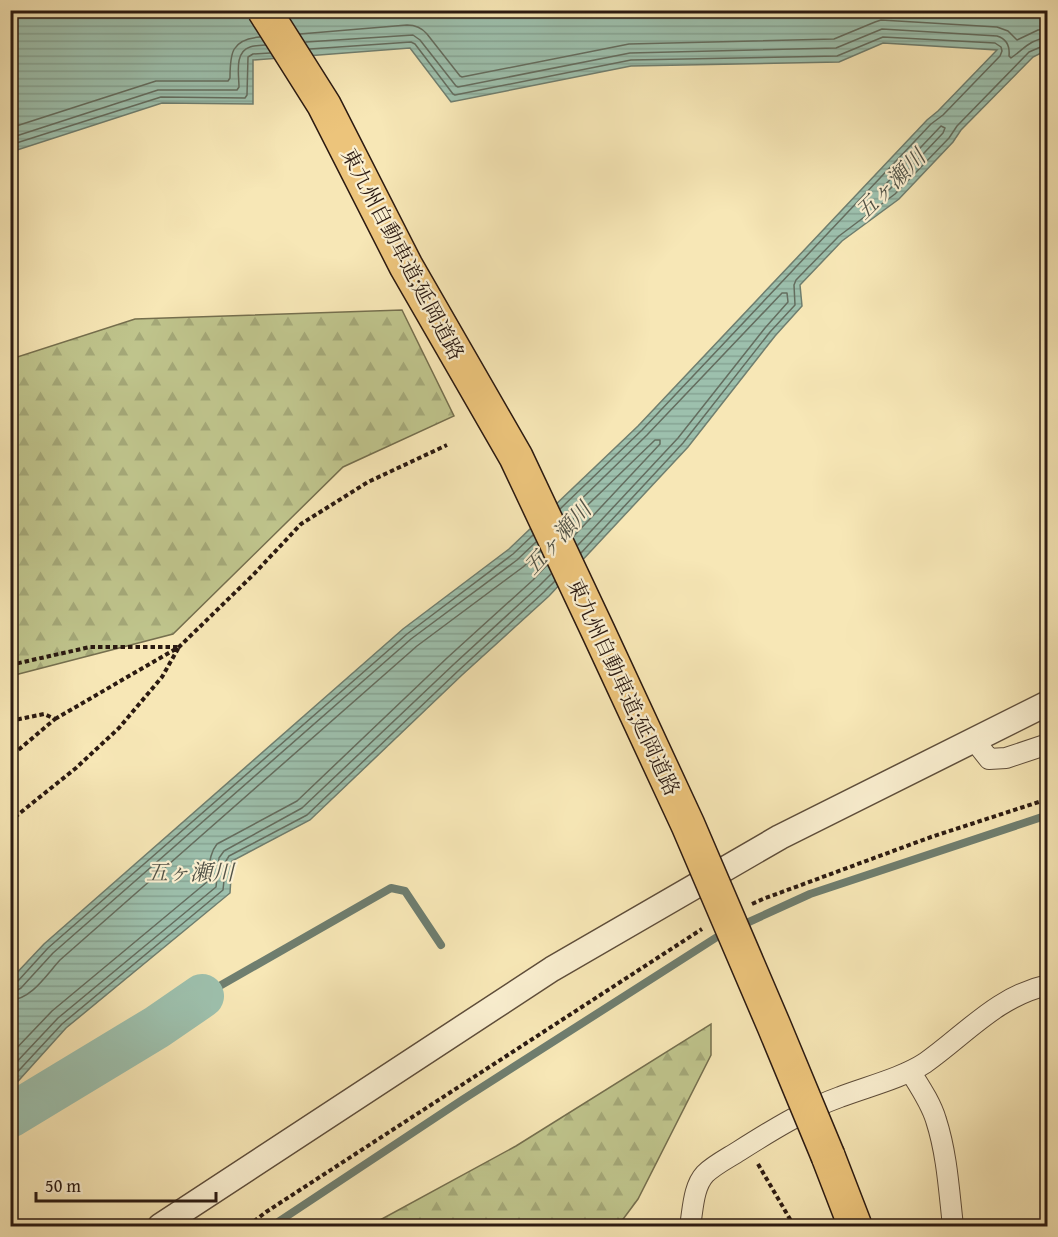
<svg xmlns="http://www.w3.org/2000/svg" width="1058" height="1237" font-family="'Gentium Book Plus','Noto Serif JP',serif">
<style>
.forest{fill:url(#forest-firs);stroke:#756f4e;stroke-width:1.5}
.water{fill:url(#water-rules);stroke:#6f7e6f;stroke-width:1.5}
.lines{fill:none;stroke-linecap:round;stroke-linejoin:round}
.shore{stroke:#646d5f;stroke-width:1.5}
.stream{stroke:#6f7e6f;stroke-width:8}
.river{stroke:#9dc0ad;stroke-width:44}
.minor-casing{stroke:#5e4d3a;stroke-width:22}
.tertiary-casing{stroke:#5e4d3a;stroke-width:27}
.motorway-casing{stroke:#2b1a11;stroke-width:36}
.path{stroke:#2b1a11;stroke-width:4;stroke-dasharray:4.5 3;stroke-linecap:butt}
.minor{stroke:#faefd0;stroke-width:20}
.tertiary{stroke:#faefd0;stroke-width:24}
.motorway{stroke:#ecc47b;stroke-width:33}
.motorway-bridge-casing{stroke:#2b1a11;stroke-width:36;stroke-linecap:butt}
.motorway-bridge{stroke:#ecc47b;stroke-width:33}
.labels{text-anchor:middle;dominant-baseline:central;stroke-width:4.5;stroke-linejoin:round;paint-order:stroke}
.street-label{font-size:21px;fill:#2b1a11;stroke:#faefd0}
.water-label{font-size:22px;font-style:italic;fill:#535448;stroke:#faefd0}
</style>
<defs>
<pattern id="forest-firs" width="22" height="20" patternUnits="userSpaceOnUse" patternTransform="scale(1.5)"><rect width="22" height="20" fill="#bfc48c"/><path d="M5 1l3.5 6h-7zM16 11l3.5 6h-7z" fill="#a4a878"/></pattern>
<pattern id="water-rules" width="6" height="5" patternUnits="userSpaceOnUse" patternTransform="scale(1.5)"><rect width="6" height="5" fill="#9dc0ad"/><path d="M0 2.5h6" fill="none" stroke="#87a494"/></pattern>
</defs>
<rect width="100%" height="100%" fill="#f7e7b6"/>
<filter id="stains"><feTurbulence type="fractalNoise" baseFrequency=".00333" numOctaves="4"/><feColorMatrix values="0 0 0 0 .2 0 0 0 0 .09 0 0 0 0 .02 0 0 0 .5 -.17"/></filter>
<radialGradient id="worn" r=".72"><stop offset=".6" stop-color="#630" stop-opacity="0"/><stop offset="1" stop-color="#630" stop-opacity=".3"/></radialGradient>
<path class="forest" d="M402,310l52,106 -111,51 -170,167 -162,42v-317l124,-40z
M711,1024v31l-73,144 -20,27h-249l147,-80z"/>
<path class="water" d="M11,11h1036v39l-14,7 -72,73 -8,12 -54,57 -57,42 -42,44 2,21 -27,30 -87,111 -139,149 -87,79 -152,145 -78,41 -2,32 -164,135 -55,61 -1,-109 34,-36 359,-315 106,-80 129,-123 289,-306 11,-9 59,-61 -114,-7 -44,19 -208,4 -180,36 -41,-54 -157,12v44l-91,-1 -151,49z"/>
<g class="lines">
<path class="shore" d="M300,34l107,-9c8,0 15,3 20,9l33,42 2,1 167,-33 205,-5 41,-17 6,-2 116,7 11,4 9,9 21,-10 10,-1
M306,42l107,-7 7,5 36,46 2,1 172,-34 206,-5 46,-19 115,7c10,3 13,10 12,20l2,2c13,-9 19,-19 37,-20
M310,49l101,-7 4,2 38,50 2,1 176,-35 206,-4 46,-19 112,6 6,4 1,4 -2,5 -57,59 -12,9 -289,306 -82,79
M941,126l4,2 -2,5 -53,56 -4,3 -3,-1v-4z
M10,128l146,-47h72l2,-3c0,-24 1,-39 30,-41
M10,138l148,-48h79l2,-3c0,-12 -5,-35 11,-40 5,-2 10,-1 15,-2
M10,145l151,-48 84,1 2,-3 1,-38 5,-3 17,-1
M564,516l83,-81 135,-142h5l1,9 -23,26 -87,110 -100,107
M568,524l87,-84h5v4l-87,93
M581,553l102,-110 87,-111 25,-27 -1,-20 2,-5 43,-44 56,-42 54,-56 8,-12 72,-74 14,-6 5,-1
M10,984l7,-2 31,-34 359,-314 106,-80 20,-19
M10,991h6l5,-3 32,-35 358,-314 106,-79 19,-18
M10,1000c21,0 37,-26 50,-40l357,-314 106,-79 17,-16
M10,1055l42,-44 155,-129c3,-13 1,-27 10,-38l80,-43 150,-143 86,-78 14,-15
M10,1069l48,-51 158,-131 3,-29 5,-7 78,-43 151,-143 86,-79 12,-12
M10,1080l52,-56 161,-134 3,-29 3,-5 78,-41 151,-144 86,-79 11,-11"/>
<path class="stream" d="M740,926l70,-32 238,-79
M202,996l189,-108 14,3 36,54
M272,1226l190,-126 255,-163 9,-4"/>
<path class="river" d="M10,1116l147,-89 45,-31"/>
<g class="minor-casing">
<path id="minor" d="M974,740l15,19 17,-1 42,-14
M910,1071c10,16 21,32 26,49 11,34 13,71 17,106
M690,1226c3,-16 3,-39 15,-52 9,-9 23,-16 34,-23 30,-19 67,-42 101,-54 26,-10 62,-19 85,-34 40,-28 72,-67 123,-78"/>
</g>
<g class="tertiary-casing">
<path id="tertiary" d="M160,1226l392,-257 228,-132 268,-134"/>
</g>
<g class="motorway-casing">
<path id="motorway" d="M828,1156l27,70"/>
</g>
<path class="path" d="M10,665l80,-18h89l-17,30 -43,51 -43,40 -66,53
M55,719l124,-72 74,-72 48,-51 67,-42 79,-37
M10,721l34,-7 11,5 -45,38
M752,904l11,-5 168,-62 117,-38
M758,1164l36,62
M248,1226l18,-14 436,-283"/>
<use href="#minor" class="minor"/>
<use href="#tertiary" class="tertiary"/>
<use href="#motorway" class="motorway"/>
<g class="motorway-bridge-casing">
<path id="motorway-bridge" d="M264,10l60,95 82,161 110,191 82,174 90,194 86,201 54,130"/>
</g>
<use href="#motorway-bridge" class="motorway-bridge"/>
</g>
<g class="labels">
<g class="street-label">
<text transform="translate(403 254) rotate(62)">東九州自動車道;延岡道路</text>
<text transform="translate(624 687) rotate(65)">東九州自動車道;延岡道路</text>
</g>
<g class="water-label">
<text transform="translate(890 184) rotate(-45)">五ヶ瀬川</text>
<text transform="translate(557 538) rotate(-48)">五ヶ瀬川</text>
<text x="190" y="872">五ヶ瀬川</text>
</g>
</g>
<rect width="1058" height="1237" fill="none" stroke="#f7e7b6" stroke-width="36"/>
<rect x="12" y="12" width="1034" height="1213" fill="none" stroke="#2b1a11" stroke-width="3"/>
<rect x="18" y="18" width="1022" height="1201" fill="none" stroke="#2b1a11" stroke-width="1.5"/>
<path d="M36 1192v9h180v-9" fill="none" stroke="#2b1a11" stroke-width="3"/>
<text x="45" y="1192" font-size="18" fill="#2b1a11" stroke="#faefd0" stroke-width="4.5" paint-order="stroke">50 m</text>
<rect width="100%" height="100%" filter="url(#stains)"/>
<rect width="100%" height="100%" fill="url(#worn)"/>
</svg>
